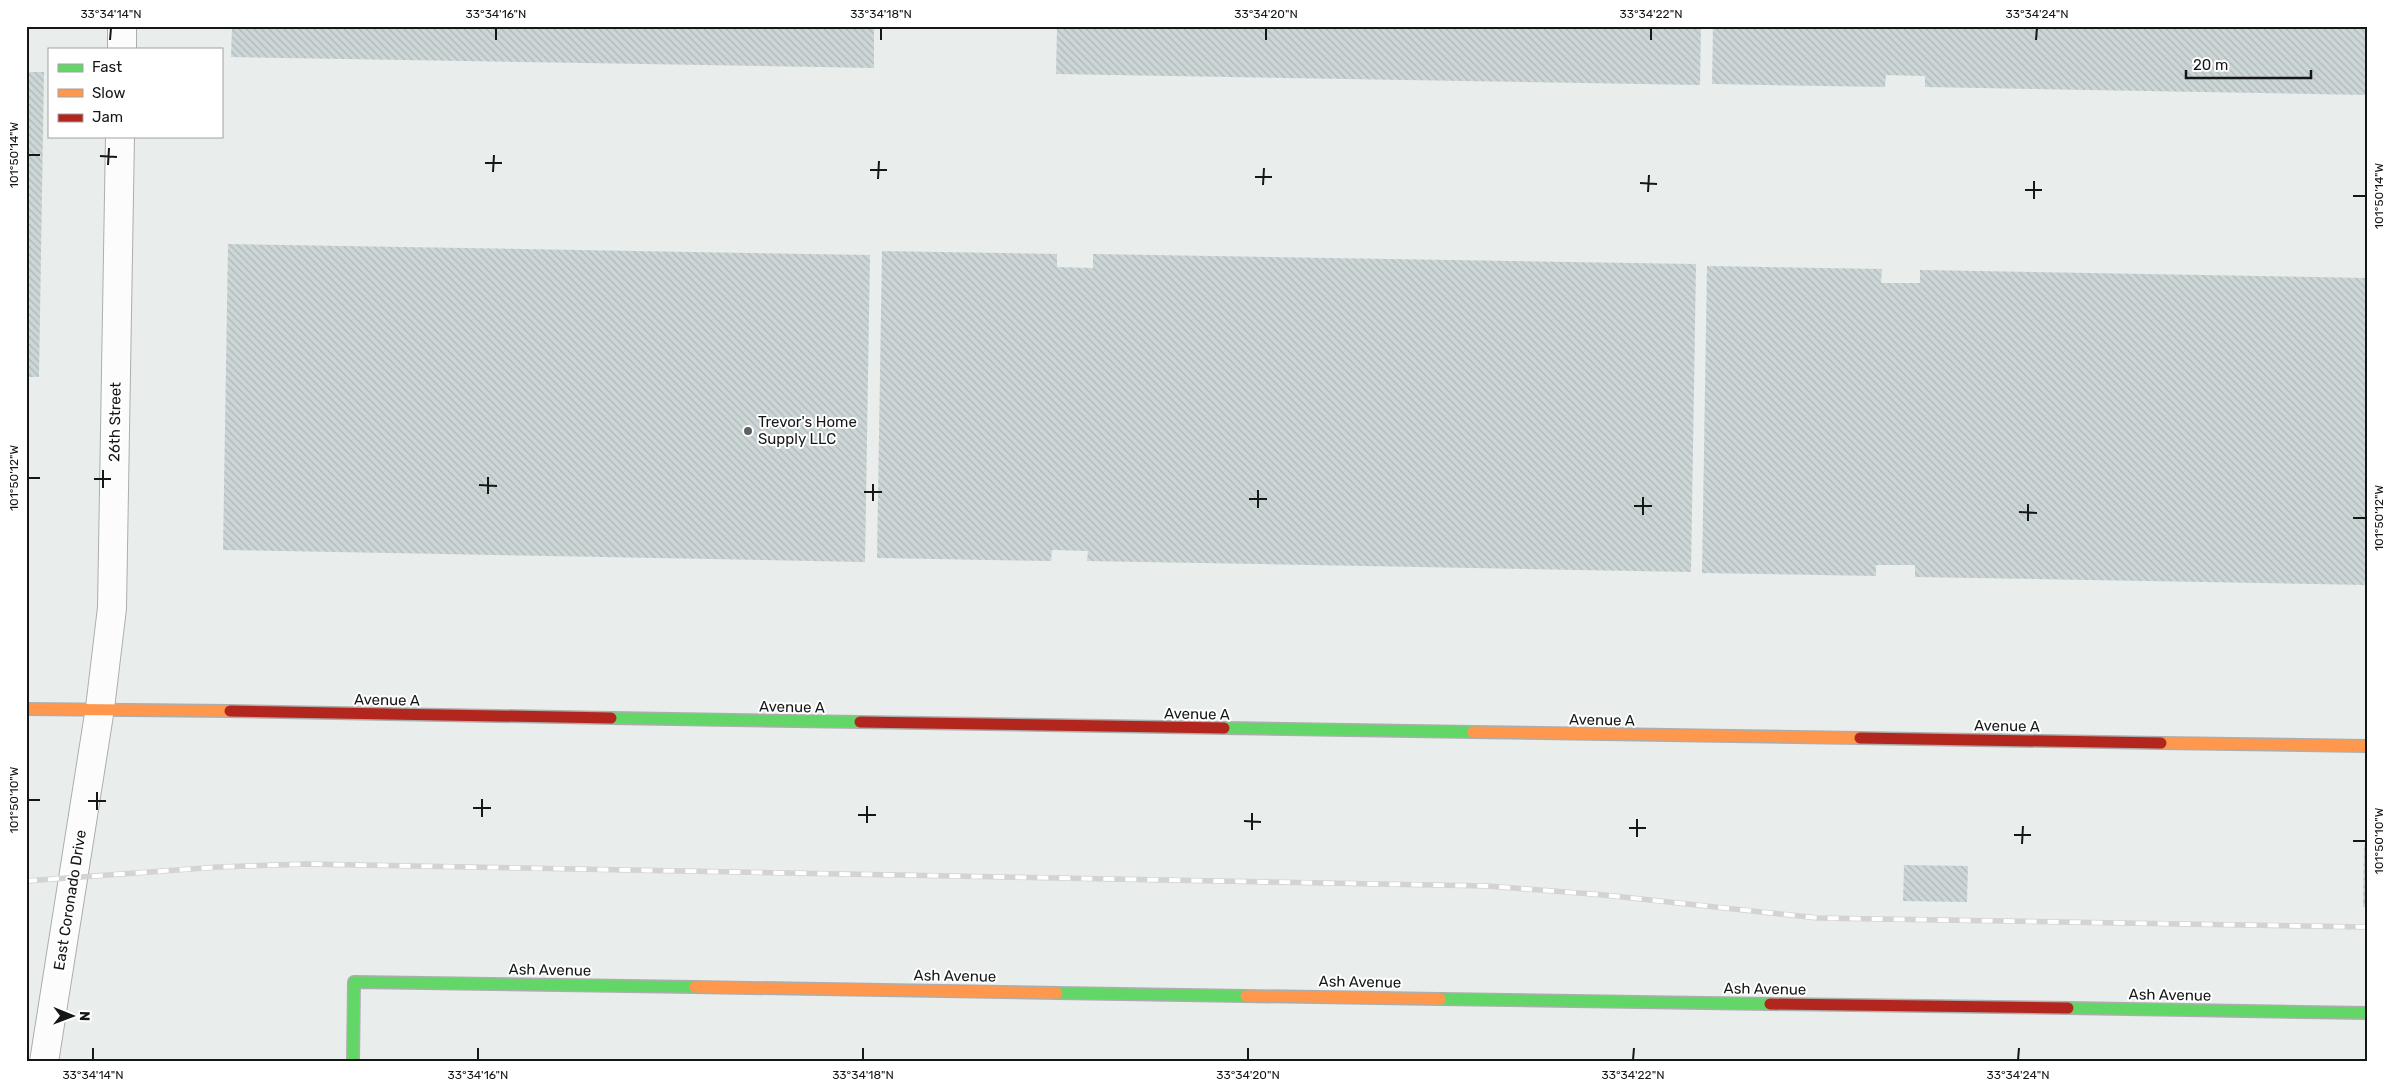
<svg xmlns="http://www.w3.org/2000/svg" width="2393" height="1088" font-family="Rubik,sans-serif">
<style>
.building{fill:url(#building-back-hatch)}
.lines{fill:none;stroke-linecap:round;stroke-linejoin:round}
.street-casing{stroke:#abaead;stroke-width:30}
.fast-casing{stroke:#abaead;stroke-width:14}
.slow-casing{stroke:#abaead;stroke-width:14}
.jam-casing{stroke:#abaead;stroke-width:14}
.street{stroke:#fcfcfc;stroke-width:28}
.fast{stroke:#63d668;stroke-width:11}
.slow{stroke:#ff974d;stroke-width:11}
.jam{stroke:#b3261e;stroke-width:11}
.rail-casing{stroke:#d2d3d2;stroke-width:5.5}
.rail{stroke:#fff;stroke-width:4;stroke-dasharray:11;stroke-linecap:butt}
.ticks{fill:none;stroke:#141716;stroke-width:2}
.poi-dot{fill:#5f6261;stroke:#fff;stroke-width:2}
.labels{text-anchor:middle;dominant-baseline:central;stroke-width:4;stroke-linejoin:round;paint-order:stroke}
.street-label{font-size:15px;fill:#141716;stroke:#fff}
.poi-label{font-size:15px;fill:#141716;stroke:#fff;text-anchor:start}
.neatline{fill:none;stroke:#141716;stroke-width:2}
.ticks-label{font-size:12px;text-anchor:middle;fill:#141716}
</style>
<defs>
<pattern id="building-back-hatch" width="6" height="6" patternUnits="userSpaceOnUse" patternTransform="scale(1.25)"><rect width="6" height="6" fill="#cdd6d7"/><path d="M-1 5l2 2M0 0l6 6M5-1l2 2" fill="none" stroke="#afb7b8"/></pattern>
</defs>
<rect width="100%" height="100%" fill="#e9edec"/>
<path class="building" d="M232,26h642v42l-643,-11z
M1057,26h644l-1,59 -644,-11z
M1713,26h654v69l-442,-8v-11l-39,-1 -1,12 -173,-3z
M26,72h18l-5,305h-13z
M228,244l642,11 -5,307 -642,-12z
M882,251l175,3v13l36,1v-14l603,10 -5,308 -604,-11 1,-10 -36,-1 -1,11 -174,-3z
M1707,266l175,3 -1,14h39v-13l447,8v307l-452,-8v-12h-39v11l-174,-3z
M2364,844h3v63h-4z
M1904,865l64,1 -1,36 -64,-1z"/>
<g class="lines">
<g class="street-casing">
<path id="street" d="M122,49v-23
M44,1062l56,-354 12,-100 8,-472"/>
</g>
<g class="fast-casing">
<path id="fast" d="M611,718l249,4
M1224,728l249,4
M1057,993l189,3
M1440,999l330,5
M2068,1008l299,5
M353,1062l1,-80 341,5"/>
</g>
<g class="slow-casing">
<path id="slow" d="M26,709l204,2
M1473,732l387,6
M2161,743l206,3
M695,987l362,6
M1246,996l194,3"/>
</g>
<g class="jam-casing">
<path id="jam" d="M230,711l381,7
M860,722l364,6
M1860,738l301,5
M1770,1004l298,4"/>
</g>
<use href="#street" class="street"/>
<use href="#fast" class="fast"/>
<use href="#slow" class="slow"/>
<use href="#jam" class="jam"/>
<g class="rail-casing">
<path id="rail" d="M26,881l192,-14 87,-3 1183,22 116,9 214,23 549,9"/>
</g>
<use href="#rail" class="rail"/>
</g>
<path class="ticks" d="M110,40l1,-12M496,40v-12M881,40v-12M1266,40v-12M1651,40v-12M2036,40l1,-12M28,155h12M100,156l17,1M485,163h17M108,165l1,-17M870,170h17M493,172l1,-17M1255,177h17M878,179l1,-18M1640,183l17,1M1263,185l1,-17M2025,190h17M1648,192l1,-17M2353,196h13M2034,199v-18M28,478h12M94,479h17M479,485l18,1M103,488v-18M864,492h18M488,494v-17M1249,499h18M873,501v-17M1634,506h18M1258,508v-18M2019,512l18,1M1643,515v-18M2353,518h13M2028,521v-17M28,800h12M88,801h18M473,808h18M97,810v-18M858,815h18M482,817v-18M1244,821l17,1M867,823v-17M1629,828h17M1252,830v-17M2014,835h17M1637,837v-18M2353,841h13M2022,844l1,-18M93,1060v-12M478,1060v-12M863,1060v-12M1248,1060v-12M1633,1060l1,-12M2018,1060l1,-12"/>
<circle class="poi-dot" cx="748" cy="431" r="5"/>
<g class="labels">
<g class="street-label">
<text transform="translate(115 422) rotate(-89)">26th Street</text>
<text transform="translate(387 700) rotate(1)">Avenue A</text>
<text transform="translate(792 707) rotate(1)">Avenue A</text>
<text transform="translate(1197 714) rotate(1)">Avenue A</text>
<text transform="translate(1602 720) rotate(1)">Avenue A</text>
<text transform="translate(2007 726) rotate(1)">Avenue A</text>
<text transform="translate(70 900) rotate(-81)">East Coronado Drive</text>
<text transform="translate(550 970) rotate(1)">Ash Avenue</text>
<text transform="translate(955 976) rotate(1)">Ash Avenue</text>
<text transform="translate(1360 982) rotate(1)">Ash Avenue</text>
<text transform="translate(1765 989) rotate(1)">Ash Avenue</text>
<text transform="translate(2170 995) rotate(1)">Ash Avenue</text>
</g>
<g class="poi-label">
<text x="758" y="422">Trevor's Home<tspan x="758" dy="17">Supply LLC</tspan></text>
</g>
</g>
<rect width="2393" height="1088" fill="none" stroke="#ffffff" stroke-width="55"/>
<rect x="48" y="48" width="175" height="90" fill="#ffffff" stroke="#a1a2a2"/>
<rect x="58" y="64" width="25" height="8" fill="#63d668" stroke="#a1a2a2"/>
<text x="92" y="72" font-size="15" fill="#141716">Fast</text>
<rect x="58" y="89" width="25" height="8" fill="#ff974d" stroke="#a1a2a2"/>
<text x="92" y="98" font-size="15" fill="#141716">Slow</text>
<rect x="58" y="114" width="25" height="8" fill="#b3261e" stroke="#a1a2a2"/>
<text x="92" y="122" font-size="15" fill="#141716">Jam</text>
<g transform="translate(72 1016) rotate(91)" stroke="#ffffff" stroke-width="4" paint-order="stroke">
<path d="M0-4L9 19L0 12L-9 19Z" fill="#141716"/>
<text y="-8" font-size="14" font-weight="bold" text-anchor="middle" fill="#141716">N</text>
</g>
<path d="M2186 70v8h125v-8" fill="none" stroke="#141716" stroke-width="2.5"/>
<text x="2193" y="70" font-size="15" fill="#141716" stroke="#ffffff" stroke-width="4" paint-order="stroke">20 m</text>
<rect x="28" y="28" width="2338" height="1032" class="neatline"/>
<g class="ticks-label">
<text x="111" y="18">33°34'14"N</text>
<text x="496" y="18">33°34'16"N</text>
<text x="881" y="18">33°34'18"N</text>
<text x="1266" y="18">33°34'20"N</text>
<text x="1651" y="18">33°34'22"N</text>
<text x="2037" y="18">33°34'24"N</text>
<text transform="translate(14 155) rotate(-90)" y="4">101°50'14"W</text>
<text transform="translate(2379 196) rotate(-90)" y="4">101°50'14"W</text>
<text transform="translate(14 478) rotate(-90)" y="4">101°50'12"W</text>
<text transform="translate(2379 518) rotate(-90)" y="4">101°50'12"W</text>
<text transform="translate(14 800) rotate(-90)" y="4">101°50'10"W</text>
<text transform="translate(2379 841) rotate(-90)" y="4">101°50'10"W</text>
<text x="93" y="1079">33°34'14"N</text>
<text x="478" y="1079">33°34'16"N</text>
<text x="863" y="1079">33°34'18"N</text>
<text x="1248" y="1079">33°34'20"N</text>
<text x="1633" y="1079">33°34'22"N</text>
<text x="2018" y="1079">33°34'24"N</text>
</g>
</svg>
